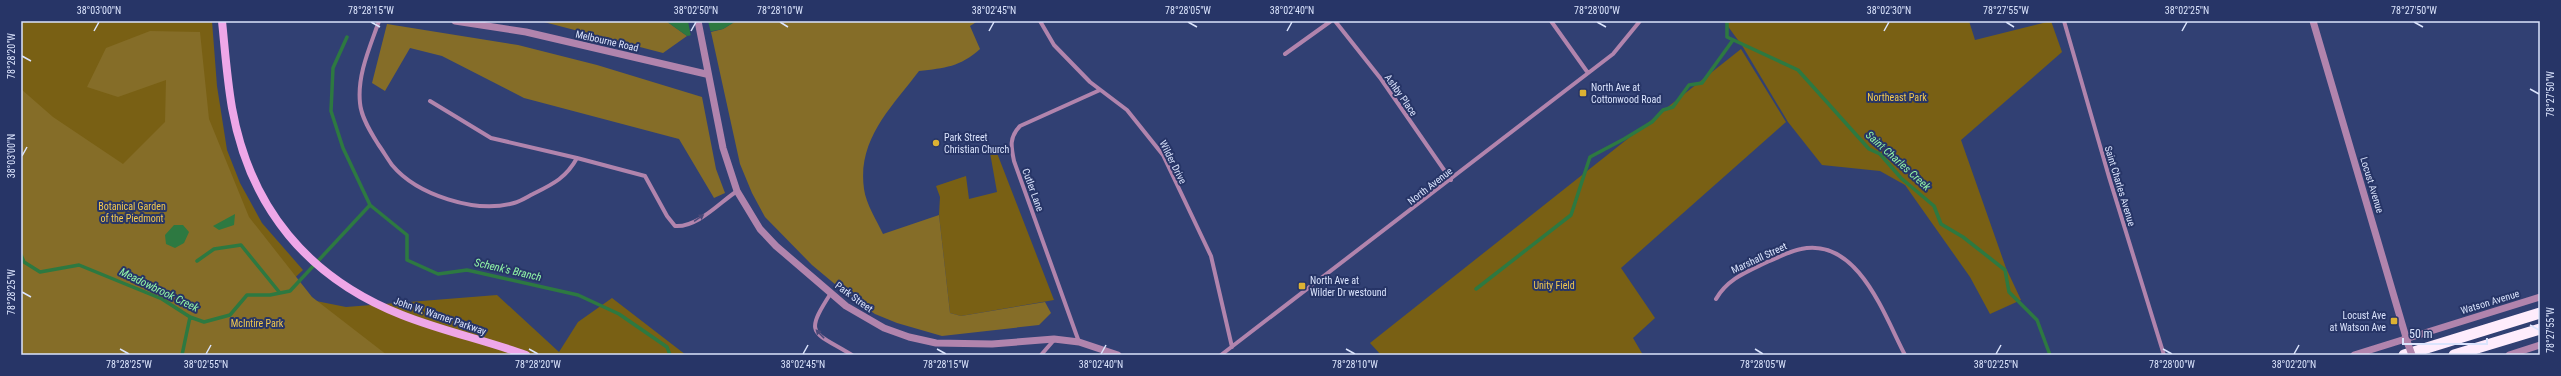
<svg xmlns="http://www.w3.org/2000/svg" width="2561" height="376" font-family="'Roboto Condensed',sans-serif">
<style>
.green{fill:#796014}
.forest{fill:#856d28}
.water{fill:#2d7941}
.pier{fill:#314073}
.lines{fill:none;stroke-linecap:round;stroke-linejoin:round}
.stream{stroke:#2d7941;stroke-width:3.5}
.minor{stroke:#b184ad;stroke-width:4}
.tertiary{stroke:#b184ad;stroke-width:7}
.secondary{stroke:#eea7e8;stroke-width:8}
.trunk{stroke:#feecfc;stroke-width:11}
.tertiary-bridge{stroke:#b184ad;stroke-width:7}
.oneway{fill:#4a4978}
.ticks{fill:none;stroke:#dbe4fd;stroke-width:1.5}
.poi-dot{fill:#dcb233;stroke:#273567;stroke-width:1.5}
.labels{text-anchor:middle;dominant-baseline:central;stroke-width:4;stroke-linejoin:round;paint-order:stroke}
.street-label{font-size:10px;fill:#dbe4fd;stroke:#273567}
.poi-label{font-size:10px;fill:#dbe4fd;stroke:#273567;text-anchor:start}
.park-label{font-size:10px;fill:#f2c84e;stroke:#273567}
.water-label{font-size:11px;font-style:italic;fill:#91f5a6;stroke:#273567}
.neatline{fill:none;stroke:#dbe4fd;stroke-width:1.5}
.ticks-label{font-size:10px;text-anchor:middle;fill:#dbe4fd}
</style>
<rect width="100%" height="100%" fill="#314073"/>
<path class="green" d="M21,21h191l5,65 10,64 13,33 22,40 41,47 -19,18 -13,4 75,15 151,-12 62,57 19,-30 34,-24 74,57h-665z
M1724,21h245l6,19 76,-19 11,31 -101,88 45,128 15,32 -31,14 -20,-37 -65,-92 -25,-14 -58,-6 -34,-43 -45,-75z
M1741,49l45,73 -165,146 34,50 -22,20 10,17h-262l-11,-12z
M993,145h4v8l57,147 -93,16 -11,-3 -11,-98 1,-18 -4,-11 30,-10 3,23 28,-7 -8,-45z"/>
<path class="forest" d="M540,21h126l21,15 -24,17z
M736,21h242l-8,5 10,23c-20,18 -35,19 -61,22 -27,36 -62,68 -55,118 2,15 13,32 19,45l56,-19 11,98 11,3 84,-14 6,11 -12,12 -97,11 -45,-13 -22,-9 -27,-19 -36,-30 -47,-48 -13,-24 -12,-29 -29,-132 12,-3z
M387,24l131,21 79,20 105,32 14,72 9,24 -11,5 -35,-59 -155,-41 -82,-42 -32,-8 -25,43 -13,-8z
M150,31l50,1 9,87 40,98 63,80 75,58h-366v-266l32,28 70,47 42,-42 1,-42 -48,17 -31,-10 19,-39z"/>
<path class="water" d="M666,21h70l-13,8 -36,7z
M235,214l-1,11 -15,5 -6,-4z
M174,225h9l6,7 -5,11 -9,5 -9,-4 -1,-9z"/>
<path class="pier" d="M688,21h20l3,12 -20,4z"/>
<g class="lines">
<path class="stream" d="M1727,21v16l71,33 71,79 11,5 21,24 33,28 7,18 22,13 42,33 4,22 28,28 13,35
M347,37l-14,31 -2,43 12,37 27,57 37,30v25l31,14 29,-4 111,25 41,19 48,33 3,8
M21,255l3,7 16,10 39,-7 83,34 28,18 14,5 26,-7 17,-20h23l20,-4 80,-86
M197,261l17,-12 27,-4 39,48
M1476,289l95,-74 19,-58 34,-18 28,-17 11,-12 10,-3 16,-22 13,-2 31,-43
M182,355l8,-38"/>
<path class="minor" d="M379,21c-9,26 -22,54 -19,82 1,14 11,30 18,41 5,7 9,14 14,21 25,30 84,49 122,38 7,-2 13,-6 19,-9 20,-10 33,-16 44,-36l-86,-20 -61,-37
M1040,21l14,24 36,37 37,28 36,45 48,101 21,91
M1335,21l46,58 70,101
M1551,21l37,52
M2064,21l45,156 55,178
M1285,54l46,-33
M577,158l68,18 22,40 8,10c22,2 44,-23 62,-35
M831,293c-28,43 -18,38 21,62
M1716,299c12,-21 33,-28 53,-38 11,-4 21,-10 32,-12 57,-12 83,66 104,106
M1079,342l-65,-181c-3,-14 -5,-24 6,-35l80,-36
M1041,355l13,-15
M1221,355l392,-301 27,-33"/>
<path class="tertiary" d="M455,21l71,11 180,42
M698,21l25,127 14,43 23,38 16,17 70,60 38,22 25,9 27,6 56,1 62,-5 25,3 39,13
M2313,21l95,323
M2354,355l186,-58
M2509,355l31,-10"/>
<path class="secondary" d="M222,21c3,29 5,58 10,87 18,100 76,170 170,207 40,16 83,25 124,40"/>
<path class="trunk" d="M2404,355l136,-42
M2454,355l86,-26"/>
<path class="tertiary-bridge" d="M2408,344l4,11"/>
</g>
<defs><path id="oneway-solid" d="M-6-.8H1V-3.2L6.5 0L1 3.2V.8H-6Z"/></defs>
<g class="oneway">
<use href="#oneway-solid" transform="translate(699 218) rotate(-35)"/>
<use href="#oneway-solid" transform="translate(820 334) rotate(-134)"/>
</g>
<path class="ticks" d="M371,22l9,5M780,22l8,5M1188,22l9,5M1597,22l9,5M2006,22l8,5M2414,22l9,5M94,31l5,-9M691,31l5,-9M989,31l5,-9M1287,31l5,-9M1884,31l5,-9M2182,31l5,-9M22,56l9,5M2530,89l9,5M22,156l5,-9M22,292l9,5M2530,325l9,5M120,349l9,5M529,349l9,5M937,349l9,5M1346,349l9,5M1755,349l8,5M2163,349l9,5M206,354l5,-9M803,354l5,-9M1101,354l5,-9M1996,354l5,-9M2294,354l5,-9"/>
<g class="poi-dot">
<rect x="1579" y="89" width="8" height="8" rx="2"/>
<circle cx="936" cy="143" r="4"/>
<rect x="1298" y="282" width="8" height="8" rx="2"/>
<rect x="2390" y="317" width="8" height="8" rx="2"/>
</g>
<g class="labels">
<g class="street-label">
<text transform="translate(607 41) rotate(13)">Melbourne Road</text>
<text transform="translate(1401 95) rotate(55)">Ashby Place</text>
<text transform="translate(1173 162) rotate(63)">Wilder Drive</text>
<text transform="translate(2372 185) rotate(73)">Locust Avenue</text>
<text transform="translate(1430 186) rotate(-38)">North Avenue</text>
<text transform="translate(2120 186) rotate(73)">Saint Charles Avenue</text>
<text transform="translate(1033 190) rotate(70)">Cutler Lane</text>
<text transform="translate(1759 258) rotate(-25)">Marshall Street</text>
<text transform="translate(854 297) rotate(36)">Park Street</text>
<text transform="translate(2490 302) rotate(-17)">Watson Avenue</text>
<text transform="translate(440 316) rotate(19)">John W. Warner Parkway</text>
</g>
<g class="poi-label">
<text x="1591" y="87">North Ave at<tspan x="1591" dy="12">Cottonwood Road</tspan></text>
<text x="944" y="137">Park Street<tspan x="944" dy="12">Christian Church</tspan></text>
<text x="1310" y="280">North Ave at<tspan x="1310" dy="12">Wilder Dr westound</tspan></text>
<text x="2386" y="315" text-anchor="end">Locust Ave<tspan x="2386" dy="12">at Watson Ave</tspan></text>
</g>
<g class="park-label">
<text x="1897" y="97">Northeast Park</text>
<text x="132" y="206">Botanical Garden<tspan x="132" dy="12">of the Piedmont</tspan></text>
<text x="1554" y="285">Unity Field</text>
<text x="257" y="323">McIntire Park</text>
</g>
<g class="water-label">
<text transform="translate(1898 161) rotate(42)">Saint Charles Creek</text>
<text transform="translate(508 270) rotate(13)">Schenk's Branch</text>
<text transform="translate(159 290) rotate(26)">Meadowbrook Creek</text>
</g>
</g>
<rect width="2561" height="376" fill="none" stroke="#273567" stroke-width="44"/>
<path d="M2403 338v6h84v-6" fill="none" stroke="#dbe4fd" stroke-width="2"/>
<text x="2409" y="338" font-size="12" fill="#dbe4fd" stroke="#273567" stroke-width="3" paint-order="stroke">50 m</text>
<rect x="22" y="22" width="2517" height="332" class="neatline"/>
<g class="ticks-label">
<text x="99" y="14">38°03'00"N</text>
<text x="371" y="14">78°28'15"W</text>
<text x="696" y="14">38°02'50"N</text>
<text x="780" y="14">78°28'10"W</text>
<text x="994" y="14">38°02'45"N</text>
<text x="1188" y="14">78°28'05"W</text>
<text x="1292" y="14">38°02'40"N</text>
<text x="1597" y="14">78°28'00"W</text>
<text x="1889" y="14">38°02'30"N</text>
<text x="2006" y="14">78°27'55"W</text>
<text x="2187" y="14">38°02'25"N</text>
<text x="2414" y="14">78°27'50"W</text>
<text transform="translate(11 56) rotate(-90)" y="4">78°28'20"W</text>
<text transform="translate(2550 94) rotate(-90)" y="4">78°27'50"W</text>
<text transform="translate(11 156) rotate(-90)" y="4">38°03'00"N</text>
<text transform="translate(11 292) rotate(-90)" y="4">78°28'25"W</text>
<text transform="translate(2550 330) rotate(-90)" y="4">78°27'55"W</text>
<text x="129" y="368">78°28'25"W</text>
<text x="206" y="368">38°02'55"N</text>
<text x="538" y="368">78°28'20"W</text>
<text x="803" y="368">38°02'45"N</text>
<text x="946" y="368">78°28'15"W</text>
<text x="1101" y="368">38°02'40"N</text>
<text x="1355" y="368">78°28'10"W</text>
<text x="1763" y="368">78°28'05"W</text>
<text x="1996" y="368">38°02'25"N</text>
<text x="2172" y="368">78°28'00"W</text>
<text x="2294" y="368">38°02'20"N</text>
</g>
</svg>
